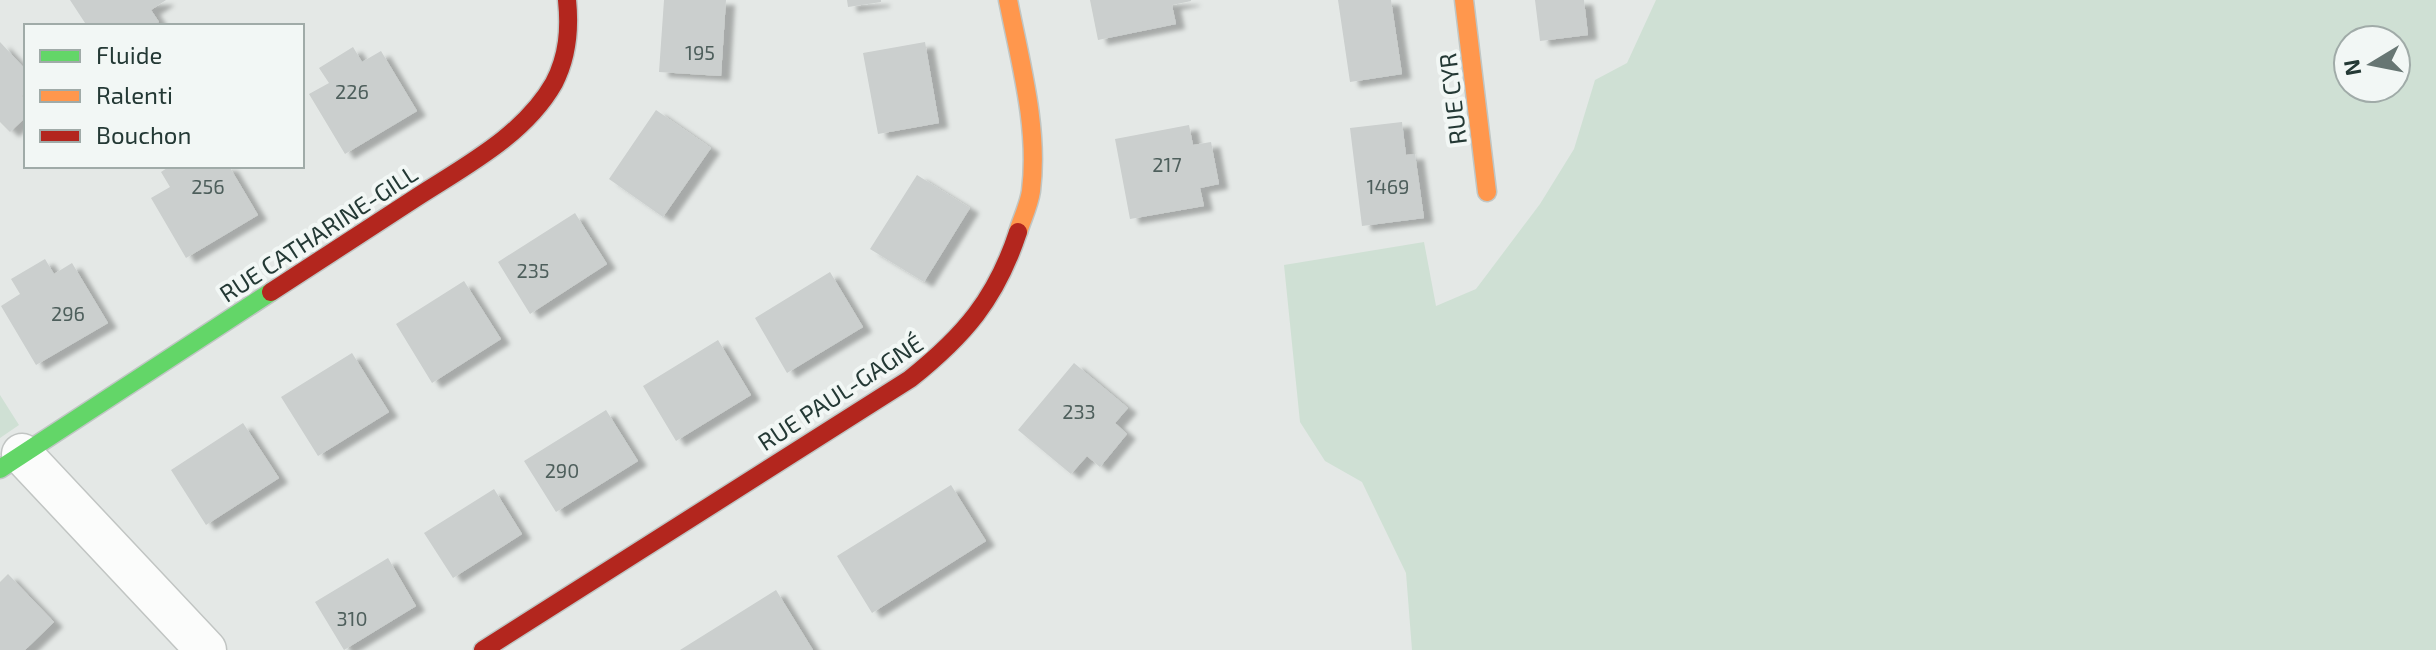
<svg xmlns="http://www.w3.org/2000/svg" width="2436" height="650" font-family="'Exo 2',sans-serif">
<style>
.green{fill:#cfe0d4;fill-rule:evenodd}
.building{fill:#cbcfce;filter:url(#shadow)}
.lines{fill:none;stroke-linecap:round;stroke-linejoin:round}
.street-casing{stroke:#c1c5c3;stroke-width:43}
.fast-casing{stroke:#c0c6c4;stroke-width:21}
.slow-casing{stroke:#c0c6c4;stroke-width:21}
.jam-casing{stroke:#c0c6c4;stroke-width:21}
.street{stroke:#fbfcfb;stroke-width:40}
.fast{stroke:#63d668;stroke-width:18}
.slow{stroke:#ff974d;stroke-width:18}
.jam{stroke:#b3261e;stroke-width:18}
.labels{text-anchor:middle;dominant-baseline:central;stroke-width:8;stroke-linejoin:round;paint-order:stroke}
.number-label{font-size:20px;fill:#4e5f5c}
.street-label{font-size:24px;fill:#243935;stroke:#f2f7f5}
</style>
<defs>
<filter id="shadow"><feDropShadow dx="9" dy="5" stdDeviation="2" flood-color="#0004"/></filter>
</defs>
<rect width="100%" height="100%" fill="#e4e8e6"/>
<path class="green" d="M1656,0h780v650h-1024l-6,-77 -44,-91 -37,-21 -25,-39 -16,-157 140,-23 12,64 40,-17 64,-85 34,-55 21,-69 32,-17zM2348,40h48v48h-48z
M0,395l19,30 -19,13z"/>
<path class="building" d="M70,0h96l-15,10 8,12 -6,4h-66z
M664,0h62l-5,76 -62,-4z
M847,0h34v2l-33,5z
M1090,0h101v1l-19,4 4,19 -78,16z
M1338,0h53l11,74 -52,8z
M1535,0h49l4,35 -48,6z
M0,42l26,28v22l-4,4 4,4v17l-16,15 -10,-10z
M925,42l14,81 -61,11 -15,-81z
M353,47l9,15 19,-11 36,60 -72,43 -36,-60 20,-11 -10,-15z
M656,110l55,38 -48,69 -54,-38z
M1402,122l4,33 9,-1 9,64 -62,8 -12,-98z
M1189,125l4,20 18,-3 8,42 -19,4 4,18 -74,13 -15,-80z
M170,166h59l29,49 -72,43 -35,-60 19,-11 -9,-15z
M917,175l53,33 -46,74 -54,-33z
M575,213l32,51 -77,50 -32,-52z
M45,259l9,15 18,-11 36,60 -72,42 -35,-59 19,-12 -9,-15z
M830,272l33,55 -76,46 -32,-55z
M464,281l37,58 -69,44 -36,-59z
M718,340l33,55 -75,46 -33,-55z
M352,353l37,59 -71,44 -37,-59z
M1074,363l54,45 -13,15 12,11 -27,33 -13,-11 -16,18 -53,-44z
M606,410l32,51 -82,51 -32,-51z
M243,423l36,55 -73,47 -35,-55z
M951,485l35,56 -114,72 -35,-57z
M494,489l28,45 -69,44 -29,-45z
M388,558l28,48 -72,44 -29,-48z
M8,574l46,48 -29,28h-25v-68z
M776,590l37,60h-133z"/>
<g class="lines">
<g class="street-casing">
<path id="street" d="M22,454l184,196"/>
</g>
<g class="fast-casing">
<path id="fast" d="M0,469l271,-177"/>
</g>
<g class="slow-casing">
<path id="slow" d="M1008,0c12,61 31,128 23,191 -2,14 -9,28 -13,41
M1464,0l23,192"/>
</g>
<g class="jam-casing">
<path id="jam" d="M271,292c47,-31 95,-62 143,-93 49,-32 110,-63 140,-116 14,-27 16,-54 13,-83
M483,650l427,-271c54,-43 86,-80 108,-147"/>
</g>
<use href="#street" class="street"/>
<use href="#fast" class="fast"/>
<use href="#slow" class="slow"/>
<use href="#jam" class="jam"/>
</g>
<g class="labels">
<g class="number-label">
<text x="700" y="52">195</text>
<text x="352" y="91">226</text>
<text x="1167" y="164">217</text>
<text x="208" y="186">256</text>
<text x="1388" y="186">1469</text>
<text x="533" y="270">235</text>
<text x="68" y="313">296</text>
<text x="1079" y="411">233</text>
<text x="562" y="470">290</text>
<text x="352" y="618">310</text>
</g>
<g class="street-label">
<text transform="translate(1452 99) rotate(-97)">RUE CYR</text>
<text transform="translate(318 233) rotate(-33)">RUE CATHARINE-GILL</text>
<text transform="translate(840 392) rotate(-33)">RUE PAUL-GAGNÉ</text>
</g>
</g>
<rect x="24" y="24" width="280" height="144" fill="#f2f7f5" stroke="#a0aba8" stroke-width="2"/>
<rect x="40" y="50" width="40" height="12" fill="#63d668" stroke="#a0aba8" stroke-width="2"/>
<text x="96" y="64" font-size="24" fill="#243935">Fluide</text>
<rect x="40" y="90" width="40" height="12" fill="#ff974d" stroke="#a0aba8" stroke-width="2"/>
<text x="96" y="104" font-size="24" fill="#243935">Ralenti</text>
<rect x="40" y="130" width="40" height="12" fill="#b3261e" stroke="#a0aba8" stroke-width="2"/>
<text x="96" y="144" font-size="24" fill="#243935">Bouchon</text>
<g transform="translate(2372 64) rotate(260)"><circle r="38" fill="#f2f7f5" stroke="#a0aba8" stroke-width="2"/>
<path d="M0-6L14 30L0 20L-14 30Z" fill="#677673"/>
<text y="-12" font-size="22" font-weight="bold" text-anchor="middle" fill="#243935">N</text>
</g>
</svg>
